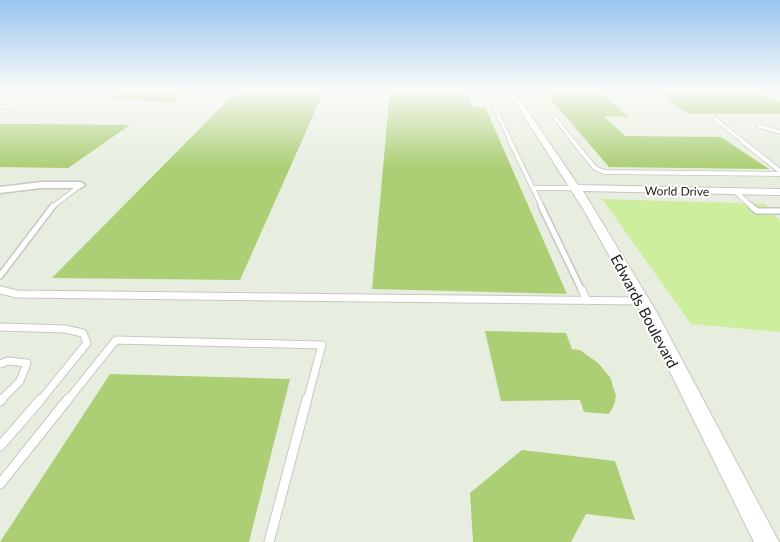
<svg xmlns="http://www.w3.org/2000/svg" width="780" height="542" font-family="Lato,sans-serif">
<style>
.built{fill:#e7eedf}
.green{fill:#cdee9c}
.building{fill:#accf76}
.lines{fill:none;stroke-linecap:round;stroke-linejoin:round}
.service-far4-casing{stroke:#c5c8c1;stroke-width:4.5}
.service-far3-casing{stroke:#c5c8c1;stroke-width:5.5}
.service-far2-casing{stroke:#c5c8c1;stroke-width:8}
.service-far1-casing{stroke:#c5c8c1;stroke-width:9}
.service-casing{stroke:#c5c8c1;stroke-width:11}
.minor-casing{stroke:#c5c8c1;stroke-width:3}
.tertiary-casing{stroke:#c5c8c1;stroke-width:2}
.service-far4{stroke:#fff;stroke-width:3}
.service-far3{stroke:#fff;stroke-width:4}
.service-far2{stroke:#fff;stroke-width:5}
.service-far1{stroke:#fff;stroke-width:7}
.service{stroke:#fff;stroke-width:9}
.minor{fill:#fff;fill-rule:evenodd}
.tertiary{fill:#fff;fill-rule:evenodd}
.labels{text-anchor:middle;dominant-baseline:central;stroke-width:4;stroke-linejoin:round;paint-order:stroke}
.far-street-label{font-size:12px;fill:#1c1d1a;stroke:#fff}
.street-label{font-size:15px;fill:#1c1d1a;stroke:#fff}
</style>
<rect width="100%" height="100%" fill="#f3f7ef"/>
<path class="built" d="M0,91h780v451h-780z"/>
<path class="green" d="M602,199l163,5 15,17v111l-89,-8z"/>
<path class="building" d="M113,91h77l-19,11 -58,-3z
M237,91h87l-84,189 -188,-2z
M390,91h76l7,16h12l82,187 -195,-5z
M544,91h54l31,26 -25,-1 21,20 96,1 48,32 -160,-2z
M655,91h100l25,12v11h-92z
M0,124h34l96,1 -62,43 -68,-1z
M485,331l81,2 6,16 8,1 18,13 12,14 6,19 -2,9 -5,9 -25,-2 -4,-12 -79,1z
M110,374l180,5 -41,163h-249z
M522,450l93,11 20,59 -49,-6 -15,28h-98l-3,-49z"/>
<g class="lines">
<g class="service-far4-casing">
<path id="service-far4" d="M494,106l17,36
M0,107h7l42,-16
M555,118l19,24
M715,119l29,23
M758,126l22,6"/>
</g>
<g class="service-far3-casing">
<path id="service-far3" d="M510,141l32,66
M573,141l22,27 9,4 176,2
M742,141l38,30
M535,188h40
M735,191l17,16
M52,207l29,-22"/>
</g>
<g class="service-far2-casing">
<path id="service-far2" d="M541,206l41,85
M751,206l6,5h23
M0,276l53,-70
M0,290l5,1"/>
</g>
<g class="service-far1-casing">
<path id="service-far1" d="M0,290l17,4 623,7
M582,290l5,11
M0,327l65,2 18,4 4,10 -47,58
M0,364l8,-3 19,2 -7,18 -20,20
M67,401l49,-61 206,5 -15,56"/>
</g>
<g class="service-casing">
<path id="service" d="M0,401l2,-2
M0,446l41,-47
M0,484l68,-85
M269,542l38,-143"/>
</g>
<g class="minor-casing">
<path id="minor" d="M41,182h40l4,3 -4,3h-40l-41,5v-6z"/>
</g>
<g class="tertiary-casing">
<path id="tertiary" d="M503,91h7l9,7 59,87 202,4v6l-197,-4 73,120 123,231h-25l-114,-231 -55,-99 -71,-112z"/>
</g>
<use href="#service-far4" class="service-far4"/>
<use href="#service-far3" class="service-far3"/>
<use href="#service-far2" class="service-far2"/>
<use href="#service-far1" class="service-far1"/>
<use href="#service" class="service"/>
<use href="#minor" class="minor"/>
<use href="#tertiary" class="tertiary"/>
</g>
<linearGradient id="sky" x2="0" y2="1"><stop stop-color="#99c4ef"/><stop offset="0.54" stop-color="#fafbf8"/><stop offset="1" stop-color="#fafbf8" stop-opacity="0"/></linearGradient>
<rect width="780" height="167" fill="url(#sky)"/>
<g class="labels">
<g class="far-street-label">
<text transform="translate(677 191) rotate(1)">World Drive</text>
</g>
<g class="street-label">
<text transform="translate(645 311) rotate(62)">Edwards Boulevard</text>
</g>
</g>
</svg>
